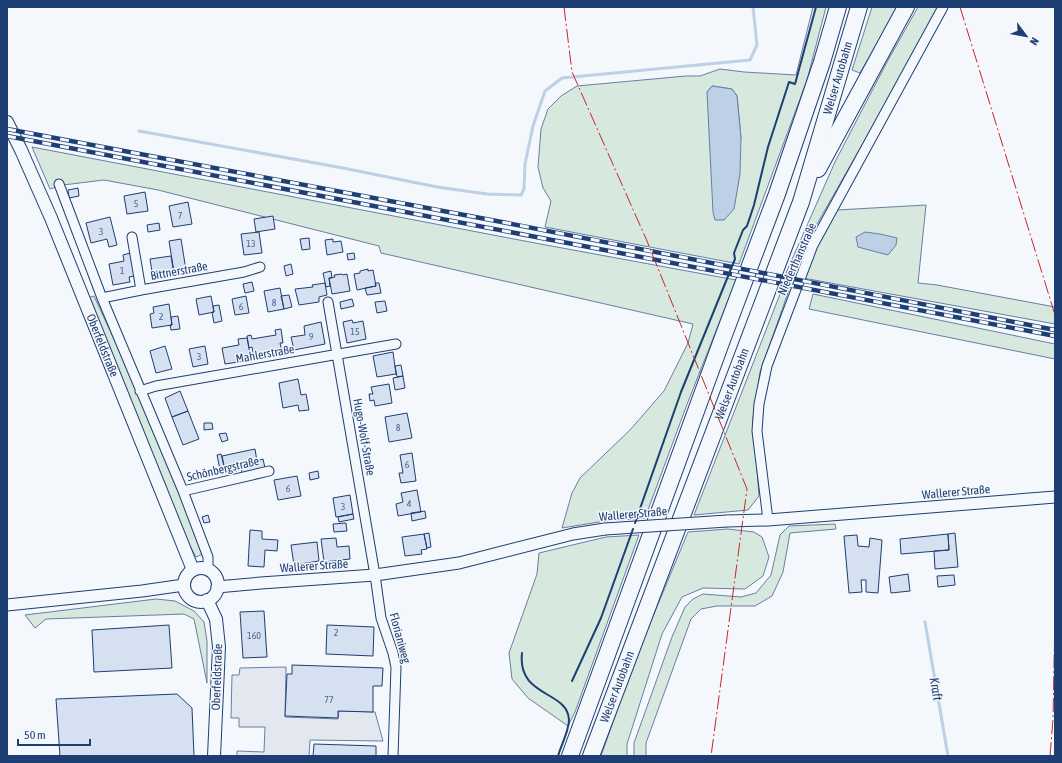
<svg xmlns="http://www.w3.org/2000/svg" width="1062" height="763" font-family="'Asap Condensed',sans-serif">
<style>
.green{fill:#d7e8df;stroke:#687fa3;fill-rule:evenodd}
.parking{fill:#e3e8f0;stroke:#687fa3}
.water{fill:#bed0e5;stroke:#687fa3}
.lines{fill:none;stroke-linecap:round;stroke-linejoin:round}
.stream{stroke:#bed0e5;stroke-width:3}
.building{fill:#d5e0f0;stroke:#1d3f73}
.minor-casing{stroke:#1d3f73;stroke-width:11}
.tertiary-casing{stroke:#1d3f73;stroke-width:13}
.secondary-casing{stroke:#1d3f73;stroke-width:14}
.motorway-casing{stroke:#1d3f73;stroke-width:18}
.minor{stroke:#f4f7fb;stroke-width:9}
.tertiary{stroke:#f4f7fb;stroke-width:11}
.secondary{stroke:#f4f7fb;stroke-width:12}
.motorway{stroke:#f4f7fb;stroke-width:16}
.rail-casing{stroke:#1d3f73;stroke-width:4.5}
.rail{stroke:#f4f7fb;stroke-width:3;stroke-dasharray:9;stroke-linecap:butt}
.tertiary-bridge-casing{stroke:#1d3f73;stroke-width:13;stroke-linecap:butt}
.tertiary-bridge{stroke:#f4f7fb;stroke-width:11}
.wall{stroke:#1d3f73;stroke-width:2}
.power{stroke:#c62828;stroke-width:1;stroke-dasharray:14 3 2 3;stroke-linecap:butt}
.labels{text-anchor:middle;dominant-baseline:central;stroke-width:3;stroke-linejoin:round;paint-order:stroke}
.number-label{font-size:10px;fill:#4b6792}
.street-label{font-size:12px;fill:#1d3f73;stroke:#f4f7fb}
.water-label{font-size:13px;font-style:italic;fill:#1d3f73;stroke:#f4f7fb}
</style>
<rect width="100%" height="100%" fill="#f4f7fb"/>
<path class="green" d="M813,7h13l-19,73 -68,184 -194,-37 6,-26 -8,-13 -5,-21 3,-38 7,-20 13,-13 16,-10 109,-10h14l20,-7 24,3 52,3zM712,86l20,3 5,7 4,42 -34,-46z
M872,7h26l-38,66 -8,-3z
M918,7h20l-36,68 -85,149 -20,51 -11,-2 49,-111 52,-100z
M32,147l503,96 201,37 -50,127 -41,111 -40,3 -43,7 10,-35 8,-15 50,-48 34,-39 24,-48 5,-19 -312,-71 -2,-7 -221,-56 -54,-10 -41,5 -13,4z
M926,205l-8,78 19,2 118,22v17l-252,-46 7,-20 27,-48z
M782,289l7,1 -29,82 -7,46 6,78 -11,14 -54,5z
M813,294l242,50v15l-246,-50z
M94,296l63,136 46,122 -7,3 -12,-22 -97,-237z
M835,524l1,5 -46,4 -7,39 -11,24 -17,10h-38l-16,3 -10,10 -45,124v13h-12v-13l38,-106 13,-30 8,-8 10,-5 38,3 15,-4 15,-18 9,-40 9,-9z
M728,529l26,3 8,5 7,20 -6,19 -18,13 -42,-1 -21,9 -20,37 -35,110v12h-26l33,-94 54,-130z
M639,535l-64,177 -7,14 -40,-28 -16,-19 -3,-26 28,-79 2,-21 67,-16z
M156,599l19,2 19,10 10,11 3,19v42l-13,-64 -10,-5 -138,5 -11,9 -10,-13z"/>
<path class="parking" d="M286,667l-1,50 53,2 1,-8 36,1 8,29 -73,-1 -1,16h-72v-5l27,1 1,-25h-26v-9h-8l1,-43h7l1,-7z"/>
<path class="water" d="M712,86l20,3 5,7 4,42 -1,36 -6,35 -10,11h-9l-2,-8 -6,-120z
M865,232l15,2 17,4 -1,7 -8,10 -30,-8 -2,-10z"/>
<g class="lines">
<path class="stream" d="M139,131l204,37 94,19 50,7 34,1 3,-6 1,-25 8,-38 12,-35 17,-13 188,-18 7,-15 -4,-38
M925,622l23,134"/>
</g>
<path class="building" d="M78,188l1,8 -10,2 -1,-8z
M145,192l3,19 -21,3 -3,-18z
M188,202l4,22 -19,3 -4,-21z
M273,216l2,13 -19,3 -2,-13z
M110,217l7,28 -8,2 -2,-8 -16,4 -5,-20z
M159,223l1,7 -12,2 -1,-7z
M259,232l3,21 -18,2 -3,-21z
M309,238l1,11 -8,1 -2,-11z
M181,239l5,31 -12,2 -5,-31z
M333,239v3l8,-1 2,11 -16,3 -2,-15z
M130,253l5,23 -6,1 1,5 -17,3 -4,-21 15,-3 -1,-6z
M354,253l1,6 -7,1 -1,-6z
M171,256l3,18 -21,4 -3,-19z
M291,264l2,10 -7,2 -2,-10z
M368,269v2l5,-1 3,16 -19,4 -3,-16 6,-1v-2z
M331,271l1,7h-3l1,8 -4,1 -3,-14z
M342,274l1,1 4,-1 3,17 -18,3 -3,-16 6,-1 -1,-2z
M252,282l2,9 -9,2 -2,-9z
M325,283l2,12 -8,2v5l-20,3 -4,-16 18,-2 -1,-2z
M375,283h4l2,10 -14,2 -2,-7 11,-2z
M280,288l4,21 -16,3 -4,-21z
M289,295l3,12 -8,2 -3,-13z
M211,296l3,16 -15,3 -3,-16z
M246,296l3,17 -14,2 -3,-16z
M352,299l2,7 -13,3 -1,-7z
M385,301l2,10 -10,2 -2,-11z
M169,304l3,21 -20,3 -2,-14 4,-1 -1,-6z
M219,305l3,16 -8,2 -2,-11h2l-1,-6z
M178,316l2,13 -9,1 -1,-5h2l-1,-8z
M352,320l1,3 10,-2 3,18 -19,4 -4,-21z
M321,322l4,22 -31,6 -3,-13 14,-2 -1,-9z
M281,329l2,14h-3l2,9 -28,6 -2,-11 -3,1 -2,-12 4,-1 1,4 24,-4 -1,-5z
M247,338l3,16 -6,1 1,6 -20,3 -3,-16 17,-3 -1,-6z
M165,346l7,23 -16,4 -6,-22z
M205,346l3,18 -15,3 -4,-18z
M393,352l3,22 -19,3 -4,-21z
M401,365l2,11 -6,1 -2,-11z
M403,376l2,12 -10,2 -2,-12z
M298,379l3,16 5,-1 3,16 -10,1 -1,-6 -15,3 -4,-25z
M389,384l3,19 -17,3 -1,-6 -4,1 -1,-7h4l-2,-7z
M180,391l8,20 -16,6 -7,-19z
M188,411l11,28 -16,6 -11,-28z
M407,413l5,25 -23,4 -4,-25z
M204,423h8l1,6 -9,1z
M226,433l2,7 -6,2 -3,-8z
M255,449l2,12 6,-2 2,9 -23,5 -1,-6 -16,3 -3,-14z
M412,453l4,28 -15,2 -2,-10h4l-3,-18z
M221,454l4,16 12,-2v3l-16,3 -4,-19z
M318,471l1,7 -9,2 -1,-7z
M297,476l4,20 -23,4 -4,-20z
M417,490l4,22 -23,4 -2,-12 7,-2 -2,-9z
M350,495l3,19 -17,3 -3,-19z
M425,511l1,7 -14,3 -1,-8z
M353,514l1,5 -15,3 -1,-5z
M208,515l2,7 -6,1 -2,-6z
M346,523l1,8 -13,1 -1,-8z
M250,530l12,1v8l16,1 -1,11 -12,-1 -1,17 -16,-1z
M429,533l2,14 -4,1 -3,-14z
M955,533l3,34 -23,2 -1,-18 15,-1 -1,-16z
M424,534l3,15 -6,1 1,4 -17,2 -3,-19z
M948,534l1,16 -48,4 -1,-15z
M857,535l1,11 11,1 1,-9 12,2 -4,53 -12,-1v-12h-5l1,12 -13,1 -5,-57z
M336,538l1,9 12,-1 1,13 -26,3 -3,-23z
M317,542l2,19 -25,4 -3,-20z
M908,574l2,17 -19,2 -2,-16z
M954,575l1,10 -17,2 -1,-11z
M264,611l3,46 -24,1 -3,-46z
M169,625l3,43 -78,4 -2,-42z
M327,625l47,2 -1,29 -47,-2z
M292,665l91,3 -1,18h-9v26l-35,-1v7l-53,-2 2,-42h5z
M177,694l15,14 2,48h-134l-4,-57z
M314,744l62,2v10h-63z"/>
<g class="lines">
<g class="minor-casing">
<path id="minor" d="M59,184l43,114 81,193 25,66v13
M132,237l9,53
M102,298l39,-8 103,-18 16,-5
M328,302l47,273 6,43 12,35 3,14 -3,89
M140,391l16,-5 240,-42
M183,491l86,-20
M768,520l-11,-89 2,-27 8,-38 46,-121 130,-238"/>
</g>
<g class="tertiary-casing">
<path id="tertiary" d="M727,521l41,-1 287,-23
M217,587l44,-4 114,-8 84,-12 114,-29 32,-5
M7,605l135,-14 42,-6"/>
</g>
<g class="secondary-casing">
<g id="secondary">
<path id="s1" d="M7,122l14,28 30,68 142,352"/>
<circle cx="201" cy="585" r="17"/>
<path d="M207,600l9,19 3,28 -5,109"/>
</g>
</g>
<g class="motorway-casing">
<g id="motorway">
<path d="M818,169l88,-162"/>
<path d="M570,756l152,-416 55,-146 45,-132 16,-55"/>
<path id="s2" d="M591,756l210,-554 58,-195"/>
</g>
</g>
<use href="#minor" class="minor"/>
<use href="#tertiary" class="tertiary"/>
<use href="#secondary" class="secondary"/>
<use href="#motorway" class="motorway"/>
<g class="rail-casing">
<path id="rail" d="M7,129l500,94 548,107
M7,136l1048,200"/>
</g>
<use href="#rail" class="rail"/>
<g class="tertiary-bridge-casing">
<path id="tertiary-bridge" d="M605,529l122,-8"/>
</g>
<use href="#tertiary-bridge" class="tertiary-bridge"/>
<path class="wall" d="M635,523l46,-131 54,-133 -1,-6 9,-23 4,-4 7,-21 14,-58 21,-65 6,2 21,-77
M522,653c-5,45 46,37 47,67 0,11 -8,25 -11,36
M572,681l29,-63 32,-89"/>
<path class="power" d="M564,7l8,65 75,169 100,248 -36,267
M960,7l95,308
M1050,756l3,-37 2,-105"/>
</g>
<g class="labels">
<g class="number-label">
<text x="136" y="203">5</text>
<text x="180" y="215">7</text>
<text x="101" y="231">3</text>
<text x="251" y="243">13</text>
<text x="122" y="270">1</text>
<text x="274" y="302">8</text>
<text x="241" y="306">6</text>
<text x="161" y="316">2</text>
<text x="355" y="331">15</text>
<text x="311" y="336">9</text>
<text x="199" y="356">3</text>
<text x="398" y="427">8</text>
<text x="407" y="464">6</text>
<text x="288" y="488">6</text>
<text x="409" y="503">4</text>
<text x="343" y="506">3</text>
<text x="336" y="632">2</text>
<text x="254" y="635">160</text>
<text x="329" y="699">77</text>
</g>
<g class="street-label">
<text stroke="none"><textPath href="#s2" startOffset="722">Welser Autobahn</textPath></text>
<text transform="translate(797 259) rotate(-66)">Niederthanstraße</text>
<text transform="translate(179 271) rotate(-10)">Bittnerstraße</text>
<text stroke="none"><textPath href="#s1" startOffset="243">Oberfeldstraße</textPath></text>
<text transform="translate(265 354) rotate(-10)">Mahlerstraße</text>
<text stroke="none"><textPath href="#s2" startOffset="398">Welser Autobahn</textPath></text>
<text transform="translate(364 437) rotate(80)">Hugo-Wolf-Straße</text>
<text transform="translate(223 469) rotate(-13)">Schönbergstraße</text>
<text transform="translate(956 492) rotate(-5)">Wallerer Straße</text>
<text transform="translate(633 514) rotate(-5)">Wallerer Straße</text>
<text transform="translate(314 566) rotate(-4)">Wallerer Straße</text>
<text transform="translate(400 638) rotate(75)">Florianiweg</text>
<text transform="translate(217 677) rotate(-88)">Oberfeldstraße</text>
<text stroke="none"><textPath href="#s2" startOffset="74">Welser Autobahn</textPath></text>
</g>
<g class="water-label">
<text transform="translate(936 689) rotate(80)">Kraft</text>
</g>
</g>
<rect width="1062" height="763" fill="none" stroke="#1d3f73" stroke-width="16"/>
<g transform="translate(1026 36) rotate(122)" stroke="#f4f7fb" stroke-width="3" paint-order="stroke">
<path d="M0-3L7 15L0 10L-7 15Z" fill="#1d3f73"/>
<text y="-6" font-size="11" font-weight="bold" text-anchor="middle" fill="#1d3f73">N</text>
</g>
<path d="M18 739v6h72v-6" fill="none" stroke="#1d3f73" stroke-width="2"/>
<text x="24" y="739" font-size="12" fill="#1d3f73" stroke="#f4f7fb" stroke-width="3" paint-order="stroke">50 m</text>
</svg>
